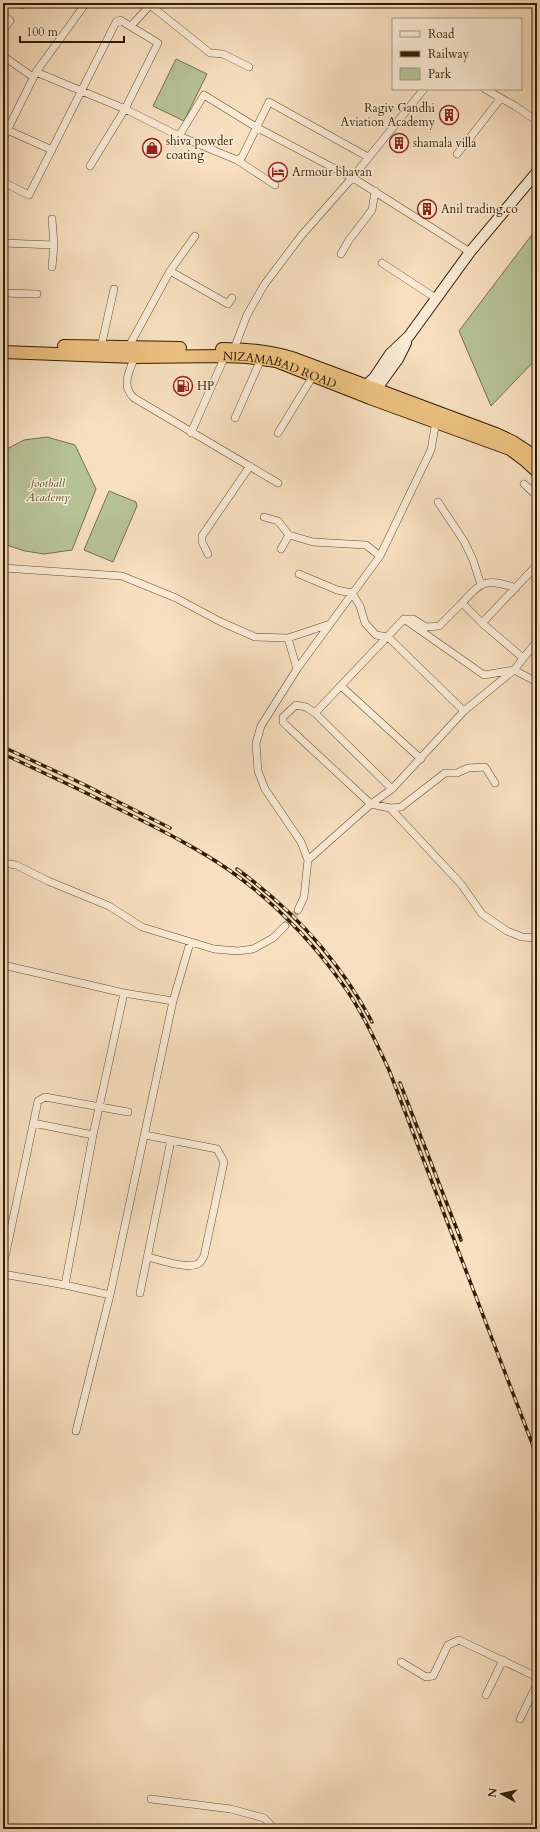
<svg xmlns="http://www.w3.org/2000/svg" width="540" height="1832" font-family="Cardo,serif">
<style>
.green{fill:#b7c397;stroke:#74704c}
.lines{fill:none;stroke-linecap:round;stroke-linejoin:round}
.minor-tunnel{stroke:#cfb899;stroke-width:7;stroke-dasharray:7 3.5;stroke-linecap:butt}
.minor-casing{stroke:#624e31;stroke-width:8}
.secondary-casing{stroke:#301d02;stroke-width:12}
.trunk-casing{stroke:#301d02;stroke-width:14}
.minor{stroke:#faead5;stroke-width:7}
.secondary{stroke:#faead5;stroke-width:10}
.trunk{stroke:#ecc080;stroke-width:12}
.rail-casing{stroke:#301d02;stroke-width:3.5}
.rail{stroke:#faead5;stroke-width:2;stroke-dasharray:6;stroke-linecap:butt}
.labels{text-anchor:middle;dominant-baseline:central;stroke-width:3;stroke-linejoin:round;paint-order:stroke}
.poi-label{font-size:12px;fill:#301d02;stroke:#faead5;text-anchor:start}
.street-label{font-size:12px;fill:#301d02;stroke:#faead5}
.park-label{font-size:12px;font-style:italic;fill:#584f2f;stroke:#faead5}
</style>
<rect width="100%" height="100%" fill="#f7dfbf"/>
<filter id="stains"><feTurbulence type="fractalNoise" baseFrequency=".005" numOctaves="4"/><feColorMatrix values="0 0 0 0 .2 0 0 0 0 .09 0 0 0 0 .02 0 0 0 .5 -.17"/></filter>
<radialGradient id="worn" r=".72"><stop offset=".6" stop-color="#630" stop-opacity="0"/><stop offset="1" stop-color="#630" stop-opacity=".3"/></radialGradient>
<path class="green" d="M176,59l31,15 -23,47 -31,-15z
M537,228v130l-46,48 -32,-75z
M47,437l28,8 21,44 -24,61 -28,4 -19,-3 -22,-7v-93l21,-11z
M109,491l27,11 1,4 -24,56 -29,-12z"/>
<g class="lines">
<path class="minor-tunnel" d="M285,926l13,-16"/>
<g class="minor-casing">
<path id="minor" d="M22,5l3,-2
M150,5l60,48 13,1 26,13
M3,14l7,7 -7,9
M131,26l21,-23
M3,56l30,21
M36,72l89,37 54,27 25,-41 52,32 102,54 112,71
M485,89l30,17 22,15
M3,128l49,22
M179,136l58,24
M3,139l33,-67 50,-69
M457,154l44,-56
M3,182l26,13 87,-173 4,-2 38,23 -33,66 -35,57
M275,185l-38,-25 5,-3 27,-55 99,55
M52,219l2,26 -2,22
M3,243l51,2
M341,254l8,-14 23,-30 3,-19
M382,263l55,36
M170,271l58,33 4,-6
M3,293l34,1
M101,347l13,-58
M128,348l42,-77 25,-35
M234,349l13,-34 17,-30 37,-49 51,-58 72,-89
M135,357c-6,14 -14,29 -1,41l144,85
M235,418l26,-59
M191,433l34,-77
M278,433l35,-57
M524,484l13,12
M438,502l26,39 9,19 8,25
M264,517l14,4 11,14
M281,549l8,-14 24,7 53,3 14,11
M208,554l-6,-12v-6l48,-70
M3,568l119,8 54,22 45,24 34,15 33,1
M299,574l38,16 15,3 8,13 5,17 11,12 12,2 76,74
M462,603c20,-22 24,-25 54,-15
M404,619h9l13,8 13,-1 23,-23 20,20
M523,658l-41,-35 55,-58
M297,669l-9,-31 42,-14
M341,686l80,73
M315,713l89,-94 80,56 30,-5 23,-29
M392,789l-77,-76 -9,-6 -10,-2 -13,12v5l6,6 82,76 19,4 71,76 21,30 25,17 15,6 15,1
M390,808l11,-1 44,-34h12l11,-5 17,-1 10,16
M308,860l63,-56 21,-15 72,-78 50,-41 23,12
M3,863l13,2 32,16 61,25 33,21 72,22 24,2 15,-2 20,-11 12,-12
M298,910l6,-13 4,-37 -7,-18 -36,-53 -7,-18 -2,-28 5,-17 36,-57 83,-113 51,-106 5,-29
M3,965l121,28
M33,1123l60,12 31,-142 49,8
M93,1135l-28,150 45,10
M145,1135l72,14 7,13 -20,94c-2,4 -4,8 -9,9 -11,3 -35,-5 -47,-8
M5,1257l33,-156 7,-4 83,15
M3,1274l62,11
M140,1293l31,-153
M76,1431l34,-136 63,-294 17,-58
M401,1662l25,15 7,-1 15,-31 11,-5 78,37
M486,1695l17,-35
M520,1719l17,-35
M151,1799l80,10 33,9 6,6v5"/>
</g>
<g class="secondary-casing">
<path id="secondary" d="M362,389l12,-11 16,-24 19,-18 61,-84 67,-80
M372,395l26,-36 8,-16"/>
</g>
<g class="trunk-casing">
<g id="trunk">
<path d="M64,346l116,2"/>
<path d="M222,349c25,0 49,2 73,10l201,75 17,8 24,16"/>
<path id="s1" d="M3,352l132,5 90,-1 22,1 29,4 94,37 140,51 16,12 11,10"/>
</g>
</g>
<use href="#minor" class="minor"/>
<use href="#secondary" class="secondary"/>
<use href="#trunk" class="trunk"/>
<g class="rail-casing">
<path id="rail" d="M3,747l80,37 87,44
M3,754c42,19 84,39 126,60 34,17 68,34 100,56 44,31 81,69 112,112 20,27 34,58 48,88l148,386
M237,869c56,41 102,90 135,153
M400,1083l61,157"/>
</g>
<use href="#rail" class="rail"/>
</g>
<defs>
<g id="building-ring" transform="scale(1)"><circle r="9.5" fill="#faead5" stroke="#8f2418" stroke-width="1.5"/><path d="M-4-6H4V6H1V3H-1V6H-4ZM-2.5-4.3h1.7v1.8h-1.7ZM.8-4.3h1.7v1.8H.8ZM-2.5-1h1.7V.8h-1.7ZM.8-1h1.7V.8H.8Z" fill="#8f2418"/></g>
<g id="shop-ring" transform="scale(1)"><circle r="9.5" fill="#faead5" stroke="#8f2418" stroke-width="1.5"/><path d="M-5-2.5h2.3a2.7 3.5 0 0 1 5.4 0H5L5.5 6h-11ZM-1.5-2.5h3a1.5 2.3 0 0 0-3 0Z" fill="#8f2418"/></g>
<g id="hotel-ring" transform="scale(1)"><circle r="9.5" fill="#faead5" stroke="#8f2418" stroke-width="1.5"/><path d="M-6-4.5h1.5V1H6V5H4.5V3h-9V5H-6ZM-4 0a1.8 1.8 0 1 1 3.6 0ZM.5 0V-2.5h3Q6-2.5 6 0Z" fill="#8f2418"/></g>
<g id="fuel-ring" transform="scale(1)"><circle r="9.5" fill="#faead5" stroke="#8f2418" stroke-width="1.5"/><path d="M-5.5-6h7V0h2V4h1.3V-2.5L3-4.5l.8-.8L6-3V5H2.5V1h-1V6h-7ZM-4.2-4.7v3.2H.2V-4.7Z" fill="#8f2418"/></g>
</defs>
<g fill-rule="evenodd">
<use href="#building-ring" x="449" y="115"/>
<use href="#building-ring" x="399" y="143"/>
<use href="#shop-ring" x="152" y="148"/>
<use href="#hotel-ring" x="278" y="172"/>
<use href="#building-ring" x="427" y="209"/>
<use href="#fuel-ring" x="183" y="386"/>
</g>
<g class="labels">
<g class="poi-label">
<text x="435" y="108" text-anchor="end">Ragiv Gandhi<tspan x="435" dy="14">Aviation Academy</tspan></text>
<text x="166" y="141">shiva powder<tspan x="166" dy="14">coating</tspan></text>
<text x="413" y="143">shamala villa</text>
<text x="292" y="172">Armour bhavan</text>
<text x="441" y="209">Anil trading.co</text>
<text x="197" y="386">HP</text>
</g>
<g class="street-label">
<text stroke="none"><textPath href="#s1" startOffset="279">NIZAMABAD ROAD</textPath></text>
</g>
<g class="park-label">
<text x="48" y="483">football<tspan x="48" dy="14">Academy</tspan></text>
</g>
</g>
<rect width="540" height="1832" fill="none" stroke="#f7dfbf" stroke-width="16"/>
<rect x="4" y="4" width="532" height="1824" fill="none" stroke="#301d02" stroke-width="2"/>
<rect x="8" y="8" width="524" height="1816" fill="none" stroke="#301d02"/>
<rect x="392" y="18" width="130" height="72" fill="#faead5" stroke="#a99881"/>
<rect x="400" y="31" width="20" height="6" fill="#faead5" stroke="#a99881"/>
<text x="428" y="38" font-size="12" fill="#301d02">Road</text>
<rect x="400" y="51" width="20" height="6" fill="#301d02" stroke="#a99881"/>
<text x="428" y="58" font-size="12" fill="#301d02">Railway</text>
<rect x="400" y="68" width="20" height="12" fill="#b7c397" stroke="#a99881"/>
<text x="428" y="78" font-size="12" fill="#301d02">Park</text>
<g transform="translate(502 1794) rotate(278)" stroke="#faead5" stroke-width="3" paint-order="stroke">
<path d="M0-3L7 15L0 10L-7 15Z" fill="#301d02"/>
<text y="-6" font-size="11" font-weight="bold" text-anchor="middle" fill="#301d02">N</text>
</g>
<path d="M20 36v6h104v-6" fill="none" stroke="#301d02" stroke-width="2"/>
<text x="26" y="36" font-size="12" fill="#301d02" stroke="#faead5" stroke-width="3" paint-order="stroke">100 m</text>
<rect width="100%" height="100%" filter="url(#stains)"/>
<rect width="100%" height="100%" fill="url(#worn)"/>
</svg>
